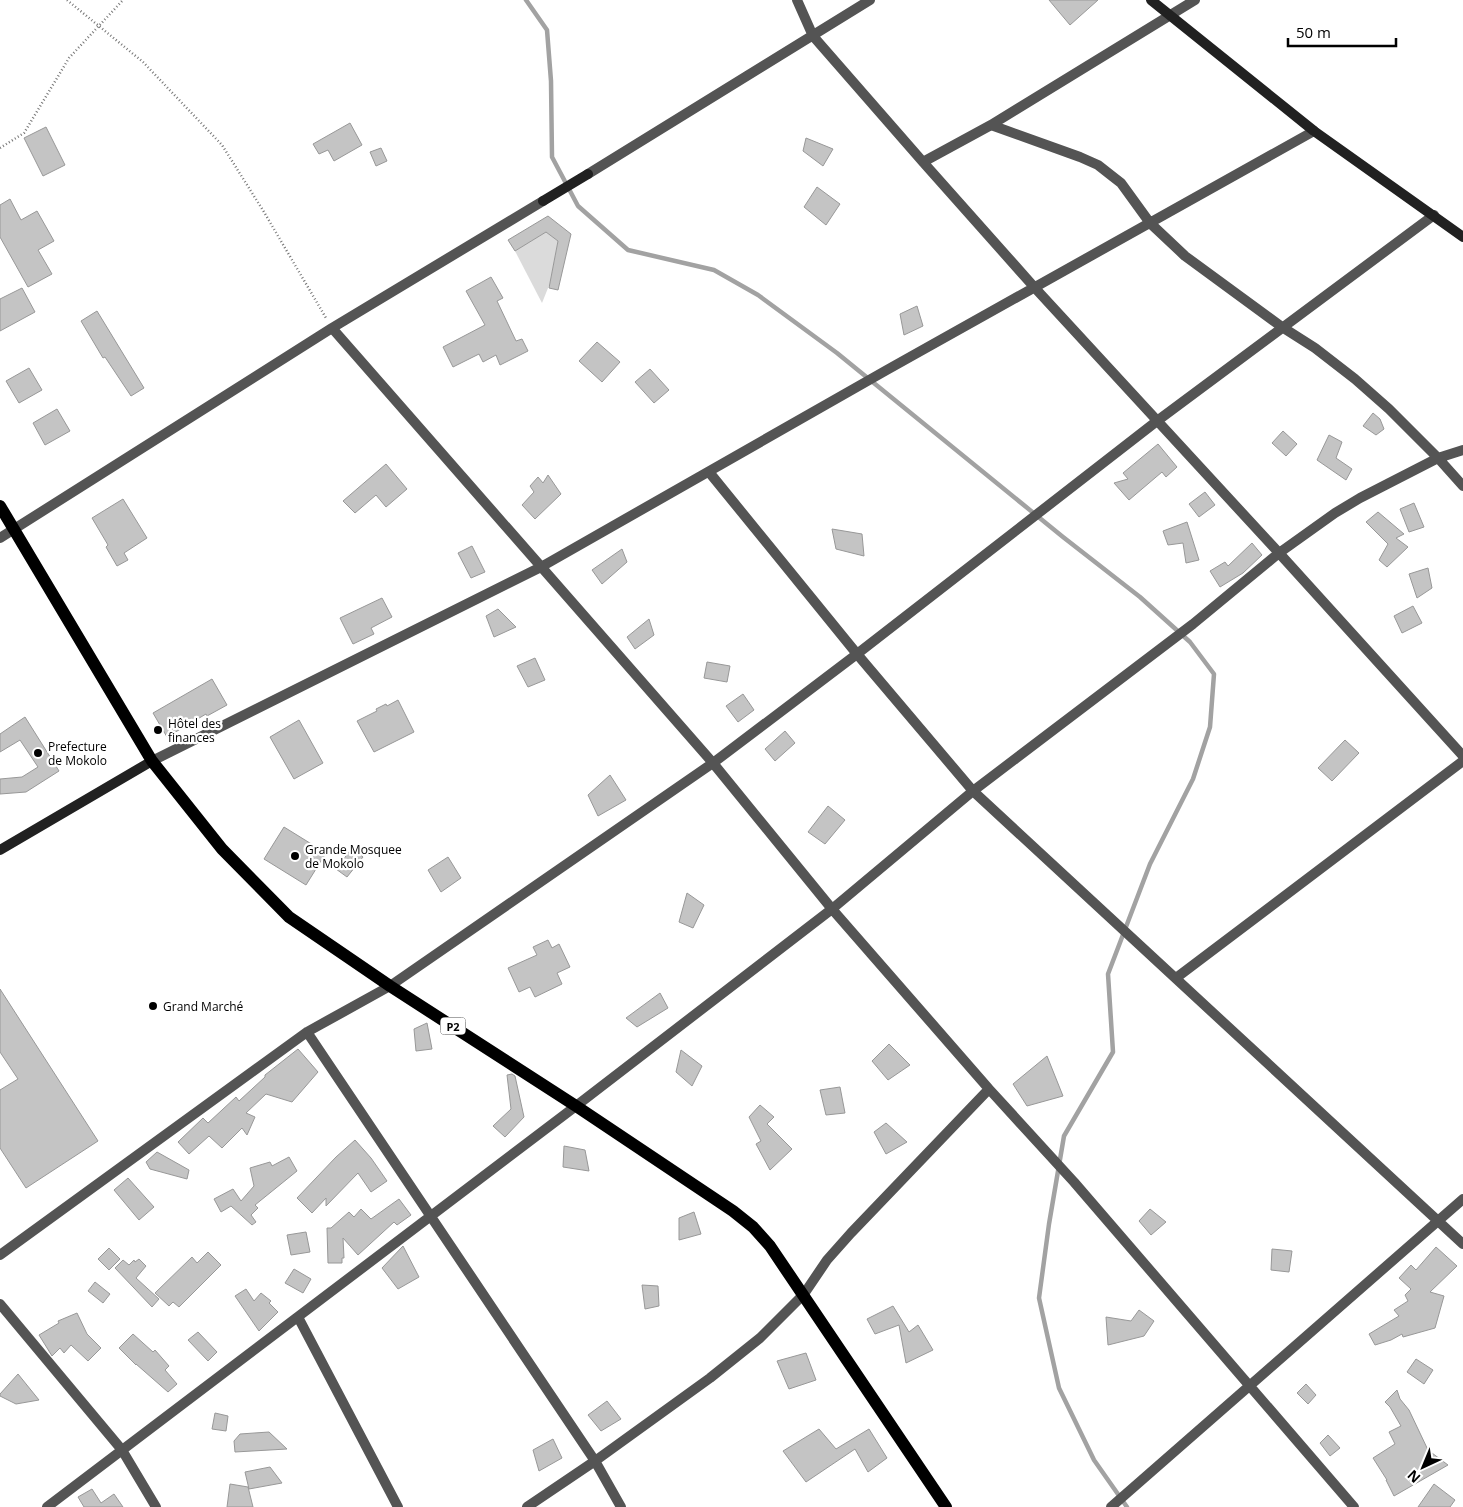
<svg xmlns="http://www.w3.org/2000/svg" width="1463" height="1507" font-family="'Open Sans',sans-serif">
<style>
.green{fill:#dbdbdb}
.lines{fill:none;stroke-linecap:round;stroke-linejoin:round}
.stream{stroke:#a2a2a2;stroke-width:4.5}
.building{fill:#c4c4c4;stroke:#989898}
.path{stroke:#767676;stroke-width:2.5;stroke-dasharray:1 2.5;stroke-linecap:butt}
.street{stroke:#545454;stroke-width:10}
.secondary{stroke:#212121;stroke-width:10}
.primary{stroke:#000;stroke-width:12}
.poi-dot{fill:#000;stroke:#fff;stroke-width:2}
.labels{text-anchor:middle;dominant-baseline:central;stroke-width:4.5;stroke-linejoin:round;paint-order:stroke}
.shield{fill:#fff;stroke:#4c4c4c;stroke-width:1}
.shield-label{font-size:11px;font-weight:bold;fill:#000}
.poi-label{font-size:12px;fill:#000;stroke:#fff;text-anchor:start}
</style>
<rect width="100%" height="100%" fill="#fff"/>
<path class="green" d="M546,232l12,9 -8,42 -8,20 -27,-52z"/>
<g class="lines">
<path class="stream" d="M526,0l21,30 4,51 1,76 26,49 50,44 86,20 44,25 79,58 226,184 77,60 50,45 24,32 -4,53 -17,52 -43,85 -42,110 5,78 -49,84 -15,88 -10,74 20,90 35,72 33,47"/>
</g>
<path class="building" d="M1049,0h49l-28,25z
M350,123l12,22 -28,16 -6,-11 -9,4 -6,-10z
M46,127l19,38 -22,11 -19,-38z
M806,138l27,11 -10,17 -20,-15z
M381,148l6,13 -11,5 -6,-14z
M817,187l23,17 -14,21 -22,-18z
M10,199l11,21 16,-9 17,30 -16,9 14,24 -24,13 -28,-50v-32z
M548,216l23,18 -13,56 -9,-2 9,-47 -12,-9 -31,19 -7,-11z
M491,277l12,21 -6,3 19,40 6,-2 6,12 -28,14 -4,-10 -13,7 -4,-8 -26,13 -10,-20 42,-22 -19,-34z
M22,288l13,24 -35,19v-32z
M917,306l6,20 -19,9 -4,-21z
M97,311l47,77 -13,8 -26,-39 -2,1 -22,-37z
M597,342l23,20 -18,20 -23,-21z
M29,368l13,22 -23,13 -13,-22z
M650,369l19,21 -15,13 -19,-21z
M57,409l13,22 -25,14 -12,-22z
M1373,413l7,6 4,10 -8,6 -13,-9z
M1283,431l14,13 -11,12 -14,-13z
M1329,435l13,7 -6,16 16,11 -6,11 -29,-20z
M1158,444l19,23 -11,10 -4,-5 -33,28 -15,-17 14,-4 -5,-6z
M386,464l21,25 -21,18 -10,-12 -21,18 -12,-12z
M548,475l13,19 -26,25 -13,-14 12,-13 -4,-6 8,-9 5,6z
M1205,492l10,13 -16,12 -10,-13z
M123,499l24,39 -23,15 4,7 -11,6 -11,-19 2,-2 -16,-27z
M1414,503l10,24 -15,5 -9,-23z
M1378,512l26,22 -8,4 12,9 -21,20 -8,-7 9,-16 -22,-22z
M1187,522l12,38 -13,3 -3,-20 -15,2 -5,-14z
M832,529l30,5 2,22 -28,-7z
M1252,543l10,12 -19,18 -23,14 -10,-16 15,-9 3,4z
M472,546l13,26 -14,6 -13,-25z
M622,549l5,13 -25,22 -10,-14z
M1428,568l4,20 -15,10 -8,-24z
M382,598l10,19 -21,11 3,6 -21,10 -13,-26z
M1413,606l9,17 -20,10 -8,-17z
M498,609l18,18 -22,10 -8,-21z
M649,619l5,16 -19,14 -8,-12z
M535,658l10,22 -17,7 -11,-21z
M707,662l23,4 -3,16 -23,-4z
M212,679l15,26 -20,11 -1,-2 -39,23 -14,-24z
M743,694l11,16 -16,12 -12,-16z
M398,700l16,32 -40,20 -17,-31 20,-10 -1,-2 10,-5 1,2z
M25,717l34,54 -33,21 -26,2v-15l22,-2 16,-10 -18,-27 -20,12v-18z
M299,720l24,43 -29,16 -24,-42z
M785,731l10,12 -20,18 -10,-12z
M1345,740l14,13 -27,28 -14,-13z
M610,775l16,25 -28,16 -10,-21z
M828,806l17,14 -20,24 -17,-12z
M284,827l42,26 -20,32 -42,-26z
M352,848l11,9 -16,20 -11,-8z
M448,857l13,21 -20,14 -13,-22z
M687,893l17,12 -11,23 -14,-6z
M548,940l4,8 7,-4 11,23 -13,6 5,11 -27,13 -5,-10 -11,5 -11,-24 29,-13 -4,-8z
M0,989l98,152 -72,47 -26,-40v-58l18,-11 -18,-27z
M660,993l8,15 -31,19 -11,-9z
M427,1023l5,26 -16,2 -2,-22z
M889,1044l21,21 -22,15 -16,-19z
M298,1049l20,23 -26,30 -26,-8 -20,19 9,4 -8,18 -5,-7 -20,20 -13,-12 -20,18 -11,-12 25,-24 5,5 28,-26 3,4 26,-24v-2z
M681,1050l21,16 -10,20 -16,-14z
M1047,1056l16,40 -36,10 -14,-22z
M512,1074l3,2 9,41 -19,20 -12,-11 18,-17 -4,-34z
M840,1087l5,26 -19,2 -6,-25z
M760,1105l14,12 -7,7 25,25 -22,21 -14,-26 5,-3 -12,-24z
M886,1123l21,19 -21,12 -12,-22z
M355,1140l16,18 16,23 -16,11 -13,-19 -32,33v-8l-14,15 -15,-15 39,-41z
M564,1146l21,4 4,21 -26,-4z
M157,1152l32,18 -2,9 -37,-10 -4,-7z
M289,1157l8,14 -42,34 3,3 -7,7 5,7 -4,3 -21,-19 -10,6 -7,-13 19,-10 8,12 13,-15 -4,-18 20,-6 2,4z
M128,1178l26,29 -15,13 -25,-30z
M399,1199l12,16 -14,10 -3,-3 -36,33 -15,-17 1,20h-2v5h-14l-1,-35h4l18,-16 5,5 7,-8 10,10z
M1150,1209l16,13 -15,13 -12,-14z
M694,1212l7,22 -22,6v-22z
M306,1232l4,20 -19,3 -4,-20z
M403,1246l16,31 -21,12 -16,-21z
M1436,1247l21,19 -27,26 14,4 -9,32 -32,9 -1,-3 -11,6 -16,5 -6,-11 30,-18 -5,-6 14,-9 -3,-6 6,-6 -12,-11 12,-13 5,5z
M109,1248l11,11 -11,11 -11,-11z
M1272,1249l20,2 -3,21 -18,-2z
M208,1252l13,13 -42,42 -6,-5 -4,4 -14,-13 37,-36 5,6z
M139,1259l7,7 -10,12 23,21 -7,8 -37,-39 8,-8 6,5 5,-5 1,2z
M294,1269l17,10 -8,14 -18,-10z
M95,1282l15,12 -7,9 -15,-12z
M642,1285l16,1 1,20 -14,3z
M246,1289l8,12 7,-8 10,8 -2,2 9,9 -19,19 -24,-35z
M893,1306l16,26 9,-7 15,25 -27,13 -7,-38 -24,9 -8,-15z
M1139,1310l15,11 -10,15 -36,9 -2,-28 25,4z
M77,1313l10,21 14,14 -13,13 -17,-16 -7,8 -4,-5 -8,8 -13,-21 20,-12 -1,-2z
M198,1332l19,20 -9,9 -20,-21z
M133,1334l20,18 2,-2 14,16 -4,4 12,14 -9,8 -32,-28v1l-17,-17z
M806,1353l10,27 -27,9 -12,-28z
M1416,1359l17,11 -9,14 -17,-12z
M18,1374l21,26 -23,4 -16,-8v-2z
M1306,1384l10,11 -8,9 -11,-11z
M1397,1390l3,9 9,11 19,40 20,15 -54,31 -8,-16h1l-14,-22 22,-14 -6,-12 12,-6 -11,-19 -5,-5z
M607,1401l14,18 -20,12 -13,-16z
M215,1413l13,3 -2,15 -14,-2z
M819,1429l17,20 33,-20 18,29 -19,14 -13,-23 -49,33 -23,-31z
M269,1432l18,17 -52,3 -1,-11 6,-7z
M1328,1435l12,13 -10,8 -10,-13z
M553,1439l9,19 -23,13 -6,-21z
M270,1467l12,16 -33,6 -4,-17z
M230,1484l18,3 5,20h-26z
M1434,1484l21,16 -5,7h-32z
M92,1489l9,14 13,-9 9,13h-39l-6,-10z"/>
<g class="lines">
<path class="path" d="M67,0l76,62 79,83 42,67 62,106
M0,148l24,-15 45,-75 54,-58"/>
<path class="street" d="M797,0l16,36 110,126 112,126 244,265 184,203
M991,125l89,32 18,8 14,11 9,7 29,40 35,33 97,71 33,21 40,31 34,30 49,49 25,28
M923,162l68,-37 204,-125
M588,174l282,-174
M332,328l381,435 119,146 157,180 85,93 280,325
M709,472l148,182 116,137 490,453
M0,538l332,-210 211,-127
M152,761l389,-194 344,-196 429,-240
M1176,978l287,-217
M307,1032l288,429 26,46
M0,1255l307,-223 83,-46 323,-223 144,-109 300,-233 277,-206
M0,1304l122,146 34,57
M298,1317l100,190
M47,1507l529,-401 256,-197 141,-118 220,-167 86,-71 56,-40 25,-15 78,-40 25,-8
M527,1507l68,-46 115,-83 50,-40 44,-44 23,-34 24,-27 138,-144
M1111,1507l352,-308"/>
<path class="secondary" d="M1151,0l163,131 149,106
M543,201l45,-27
M0,850l152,-89"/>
<path class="primary" d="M0,506l152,255 70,88 67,68 101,69 186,120 157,105 20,16 17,19 176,261"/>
</g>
<g class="poi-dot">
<circle cx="158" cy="730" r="5"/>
<circle cx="38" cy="753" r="5"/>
<circle cx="295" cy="856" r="5"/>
<circle cx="153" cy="1006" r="5"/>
</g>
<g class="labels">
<rect class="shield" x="440.5" y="1017.5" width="25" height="17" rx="4"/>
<g class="shield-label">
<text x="453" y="1026">P2</text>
</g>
<g class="poi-label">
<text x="168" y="723">Hôtel des<tspan x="168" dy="14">finances</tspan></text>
<text x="48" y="746">Prefecture<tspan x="48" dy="14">de Mokolo</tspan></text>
<text x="305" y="849">Grande Mosquee<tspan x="305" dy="14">de Mokolo</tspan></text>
<text x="163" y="1006">Grand Marché</text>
</g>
</g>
<g transform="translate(1423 1467) rotate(224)" stroke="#ffffff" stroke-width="4" paint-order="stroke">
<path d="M0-4L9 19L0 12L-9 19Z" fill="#000000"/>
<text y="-8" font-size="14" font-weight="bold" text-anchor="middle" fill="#000000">N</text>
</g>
<path d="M1288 38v8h108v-8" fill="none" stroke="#000000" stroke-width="2.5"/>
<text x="1296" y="38" font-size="15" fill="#000000" stroke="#ffffff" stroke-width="4" paint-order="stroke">50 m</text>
</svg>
